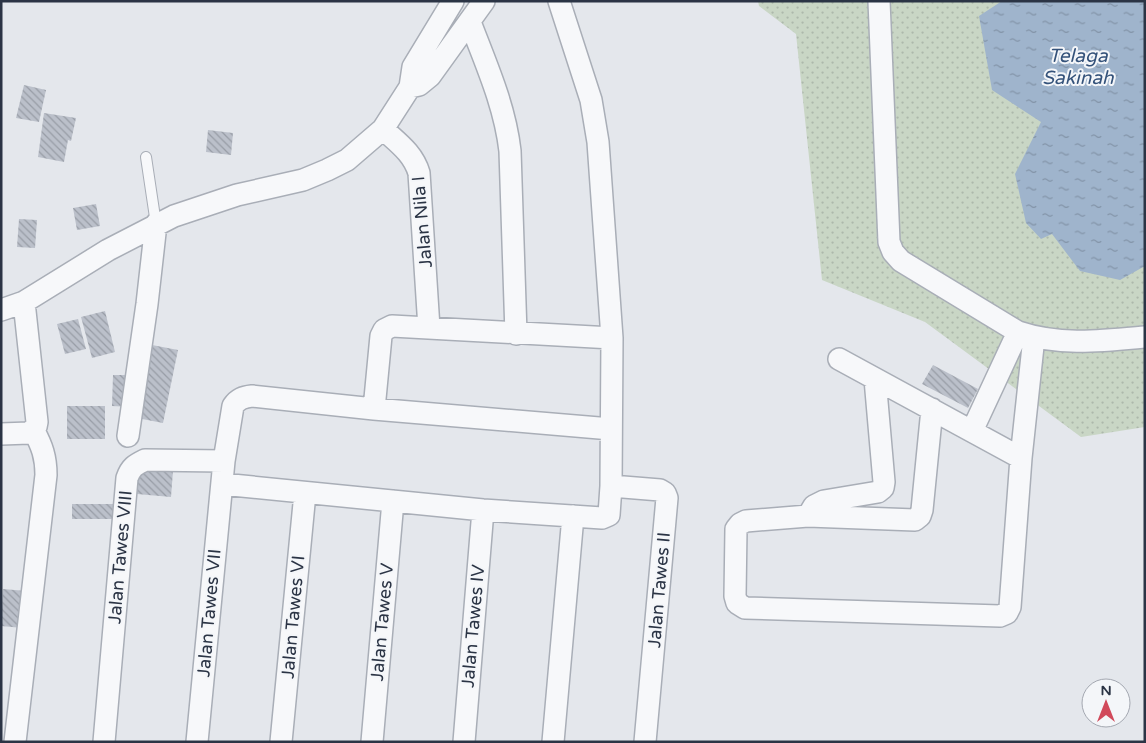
<svg xmlns="http://www.w3.org/2000/svg" width="1146" height="743" font-family="'Varela Round',sans-serif">
<style>
.green{fill:url(#green-dots)}
.water{fill:url(#water-ripples)}
.building{fill:url(#building-back-hatch)}
.lines{fill:none;stroke-linecap:round;stroke-linejoin:round}
.lane-casing{stroke:#a9aeb7;stroke-width:12}
.street-casing{stroke:#a9aeb7;stroke-width:24}
.lane{stroke:#f7f8fa;stroke-width:10}
.street{stroke:#f7f8fa;stroke-width:21}
.labels{text-anchor:middle;dominant-baseline:central;stroke-width:4;stroke-linejoin:round;paint-order:stroke}
.street-label{font-size:18px;fill:#2b3445;stroke:#f4f6f9}
.water-label{font-size:19px;font-style:italic;fill:#34527a;stroke:#f4f6f9}
</style>
<defs>
<pattern id="green-dots" width="8" height="8" patternUnits="userSpaceOnUse" patternTransform="scale(1.25)"><rect width="8" height="8" fill="#c9d6c5"/><path d="M2 2h.1M6 6h.1" fill="none" stroke="#adb8ab" stroke-width="1.8" stroke-linecap="round"/></pattern>
<pattern id="water-ripples" width="26" height="14" patternUnits="userSpaceOnUse" patternTransform="scale(1.25)"><rect width="26" height="14" fill="#9fb4cc"/><path d="M2 4q2-2 4 0t4 0M15 11q2-2 4 0t4 0" fill="none" stroke="#8293a7"/></pattern>
<pattern id="building-back-hatch" width="6" height="6" patternUnits="userSpaceOnUse" patternTransform="scale(1.25)"><rect width="6" height="6" fill="#bbc0ca"/><path d="M-1 5l2 2M0 0l6 6M5-1l2 2" fill="none" stroke="#989da6"/></pattern>
</defs>
<rect width="100%" height="100%" fill="#e4e7ec"/>
<path class="green" d="M758,1h387v426l-64,10 -156,-115 -103,-42 -26,-246 -37,-28z"/>
<path class="water" d="M1002,1h143v265l-25,14 -40,-9 -28,-37 -11,5 -15,-16 -11,-49 26,-52 -49,-32 -13,-74z"/>
<path class="building" d="M24,85l22,5 -7,32 -23,-4z
M44,113l32,5 -5,23 -3,-1 -4,22 -26,-5z
M208,130l25,3 -2,22 -25,-3z
M96,204l4,22 -23,4 -4,-22z
M19,219l18,1 -2,28 -18,-1z
M105,311l10,41 -23,6 -11,-41z
M78,319l8,30 -21,5 -8,-30z
M152,345l26,5 -15,73 -26,-5z
M933,365l45,24 -10,19 -46,-24z
M113,375h19l-1,32 -19,-1z
M67,406h38v33h-38z
M139,469l34,2 -2,26 -34,-3z
M72,504h42v15h-42z
M3,589l23,2 -3,37 -22,-2z"/>
<g class="lines">
<g class="lane-casing">
<path id="lane" d="M146,157l10,67"/>
</g>
<g class="street-casing">
<path id="street" d="M879,1l10,241 4,10 8,9 117,71c42,14 83,9 127,5
M470,22c16,42 35,84 40,129l6,183
M410,87l9,-2 11,-9 54,-75
M383,129c15,14 30,24 36,44l10,155
M1,310l23,-8 84,-52 66,-34 63,-21 66,-15 24,-10 20,-10 36,-31 27,-42 3,-20 40,-66
M839,359l182,99
M374,409l7,-73 3,-6 8,-4 220,12
M932,409l-10,101 -2,6 -5,4 -107,-4 -62,5 -6,3 -4,5 -1,67 2,7 8,5 255,8 7,-3 3,-6 11,-149 13,-121
M972,431l46,-99
M1,434l28,-1 7,-6 1,-5 -13,-120
M128,436l19,-132 9,-80
M222,484l261,26 119,8 7,-3 2,-29 1,-148 -14,-196 -7,-42 -32,-99
M611,486l49,4 5,3 2,5 -22,244
M808,516l6,-10 10,-5 54,-9 5,-4 1,-6 -9,-103
M15,742l31,-267c0,-18 -4,-29 -12,-44
M104,742l23,-264c4,-11 8,-13 18,-18l79,1
M197,742l27,-281 9,-55c5,-7 10,-9 19,-10l122,13 237,20
M281,742l24,-249
M372,742l21,-241
M464,742l19,-232
M553,742l20,-226"/>
</g>
<use href="#lane" class="lane"/>
<use href="#street" class="street"/>
</g>
<g class="labels">
<g class="street-label">
<text transform="translate(422 222) rotate(-95)">Jalan Nila I</text>
<text transform="translate(120 557) rotate(-85)">Jalan Tawes VIII</text>
<text transform="translate(659 590) rotate(-85)">Jalan Tawes II</text>
<text transform="translate(209 613) rotate(-85)">Jalan Tawes VII</text>
<text transform="translate(293 617) rotate(-85)">Jalan Tawes VI</text>
<text transform="translate(382 622) rotate(-85)">Jalan Tawes V</text>
<text transform="translate(473 626) rotate(-85)">Jalan Tawes IV</text>
</g>
<g class="water-label">
<text x="1078" y="56">Telaga<tspan x="1078" dy="22">Sakinah</tspan></text>
</g>
</g>
<rect width="1146" height="743" fill="none" stroke="#2b3445" stroke-width="5"/>
<g transform="translate(1106 703)"><circle r="24" fill="#f4f6f9" stroke="#a4a8b1"/>
<path d="M0-4L9 19L0 12L-9 19Z" fill="#d1495b"/>
<text y="-8" font-size="14" font-weight="bold" text-anchor="middle" fill="#2b3445">N</text>
</g>
</svg>
